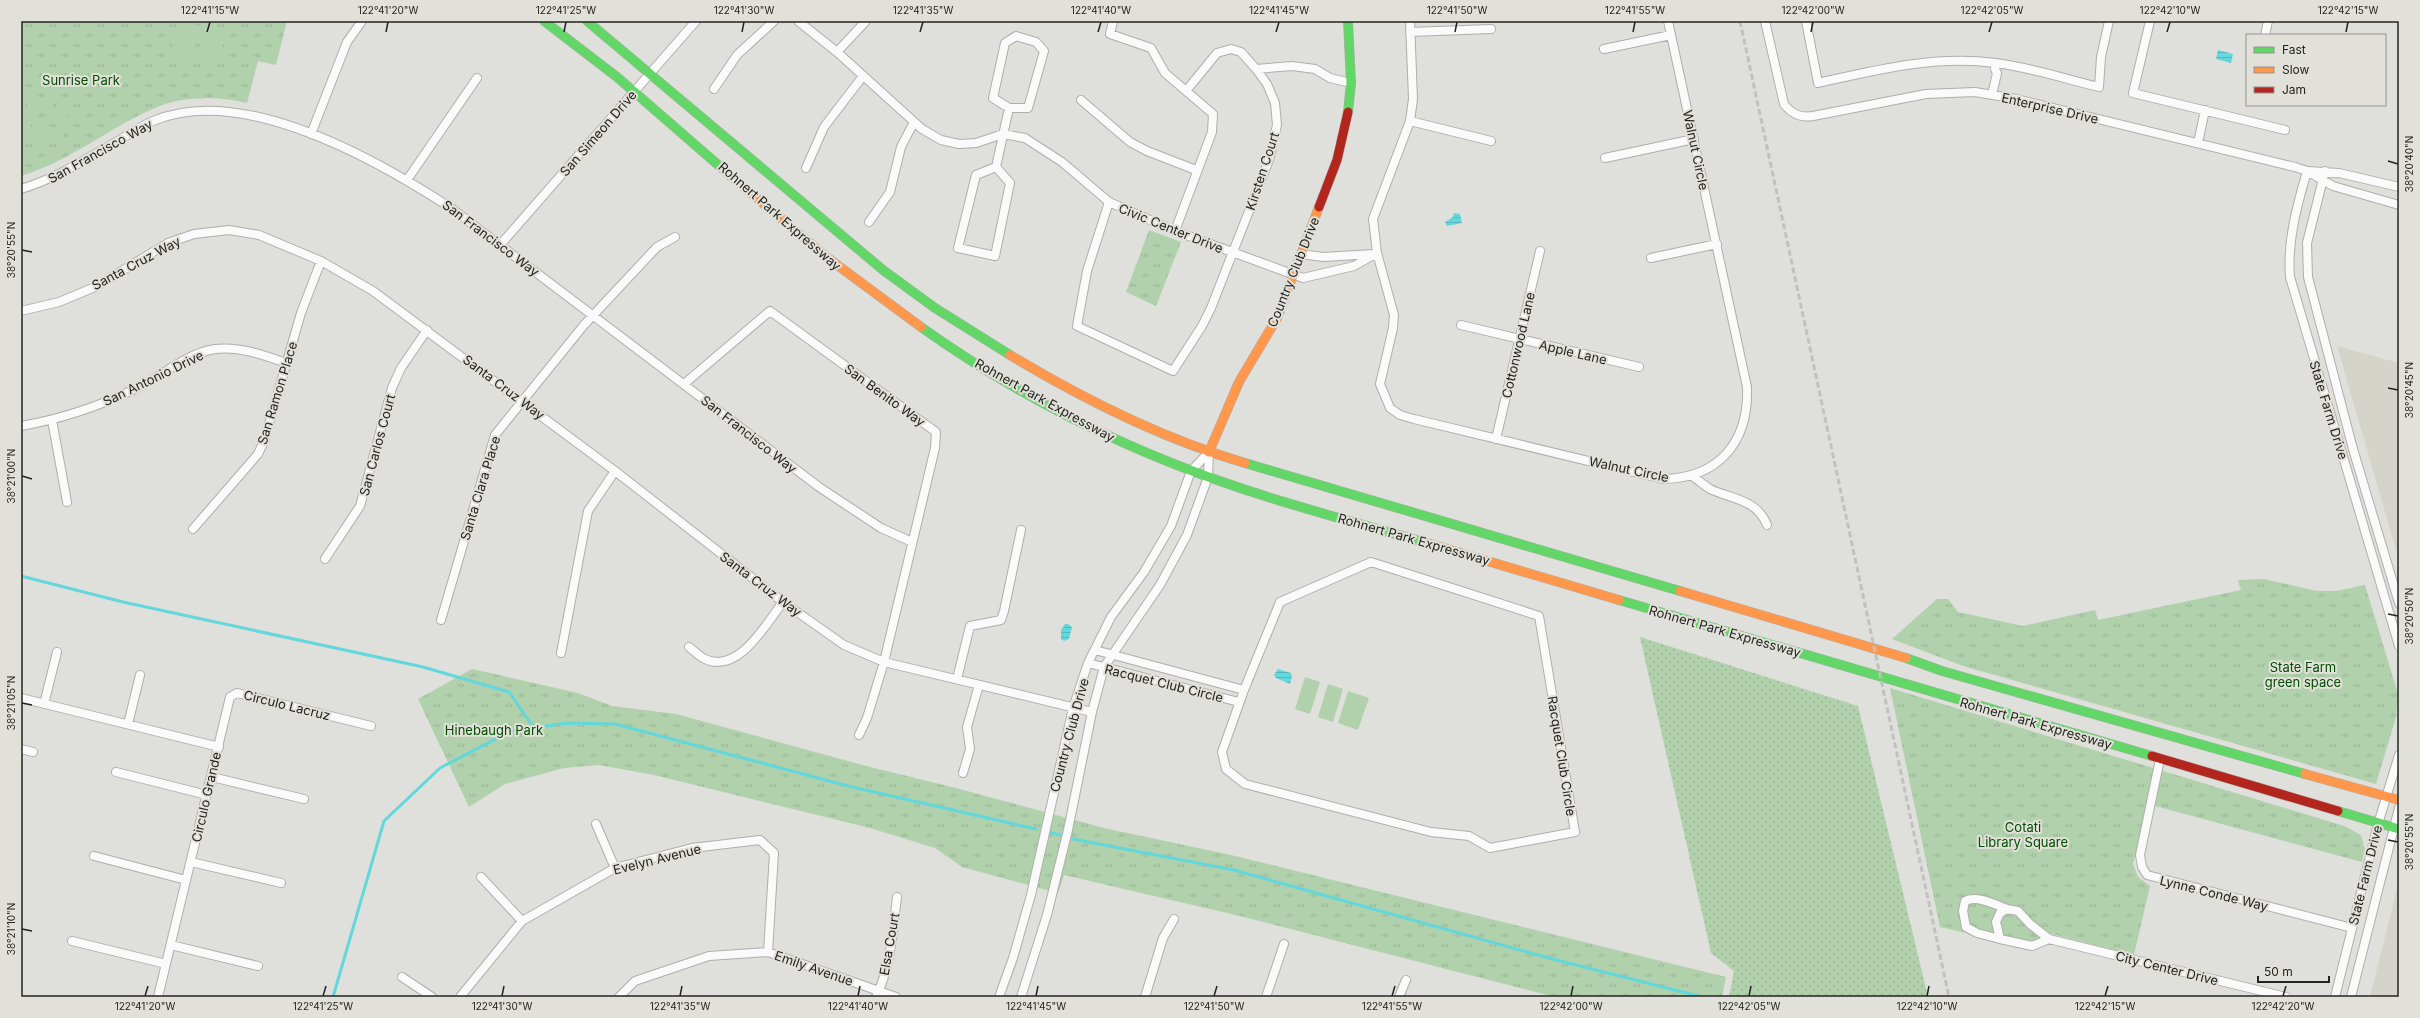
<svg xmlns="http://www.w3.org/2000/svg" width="2420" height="1018" font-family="Inter,sans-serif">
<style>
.built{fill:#d5d4ca}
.grass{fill:url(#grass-dots)}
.park{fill:url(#park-tufts)}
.pitch{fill:#b1d1ac}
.water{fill:url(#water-rules)}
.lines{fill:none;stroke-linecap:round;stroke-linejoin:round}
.stream{stroke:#62d7dc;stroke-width:3}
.street-casing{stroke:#aeaeab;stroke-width:10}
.fast-casing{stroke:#aeaeab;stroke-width:10}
.slow-casing{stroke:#aeaeab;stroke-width:10}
.jam-casing{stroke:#aeaeab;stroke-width:10}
.street{stroke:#fafafa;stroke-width:8}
.fast{stroke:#63d668;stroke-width:9}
.slow{stroke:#ff974d;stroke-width:9}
.jam{stroke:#b3261e;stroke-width:9}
.rail{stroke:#c1c1c1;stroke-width:3;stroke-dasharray:6 3;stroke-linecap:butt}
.ticks{fill:none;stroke:#232320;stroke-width:1.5}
.labels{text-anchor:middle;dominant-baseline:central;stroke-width:4;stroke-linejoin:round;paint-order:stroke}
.park-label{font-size:13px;fill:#014e00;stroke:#e1e0d9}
.street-label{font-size:13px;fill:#232320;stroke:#e1e0d9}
.neatline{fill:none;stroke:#232320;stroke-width:1.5}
.ticks-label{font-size:10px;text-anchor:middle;fill:#232320}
</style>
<defs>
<pattern id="grass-dots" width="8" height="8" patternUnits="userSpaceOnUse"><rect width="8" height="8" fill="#b1d1ac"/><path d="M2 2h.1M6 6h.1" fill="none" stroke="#98b394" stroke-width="1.8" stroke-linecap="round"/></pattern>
<pattern id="park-tufts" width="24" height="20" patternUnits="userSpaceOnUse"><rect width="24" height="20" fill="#b1d1ac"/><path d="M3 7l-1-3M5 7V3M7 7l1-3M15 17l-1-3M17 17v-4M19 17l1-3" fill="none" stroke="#98b394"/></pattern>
<pattern id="water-rules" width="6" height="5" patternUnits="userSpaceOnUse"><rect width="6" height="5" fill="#62d7dc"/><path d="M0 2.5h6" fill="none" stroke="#55b8bc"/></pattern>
</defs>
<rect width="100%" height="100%" fill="#dfdfdb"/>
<path class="built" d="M2337,346l62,17v197z
M2399,881v116h-29z"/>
<path class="grass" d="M1640,637l218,69 70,291h-199l5,-26 -23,-18z"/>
<path class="park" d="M21,21h266l-11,44 -18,-4 -11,42c-27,-7 -64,-7 -90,4 -47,20 -87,54 -136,69z
M1149,230l32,12 -25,64 -30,-14z
M2264,579l53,12h19l29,-6 33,109 -2,23 -20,67 -413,-118 -71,-27 45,-40h11l10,13 65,14 72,-16 3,10 143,-30 -3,-10z
M472,669l106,24 34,13 64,8 190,52 90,22 148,40 127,27 495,122 -4,20h-167l-315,-81 -176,-41 -6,18 -96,-26 -27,-19 -65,-20 -216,-53 -55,-10 -35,3 -59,16 -36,23 -51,-108z
M1890,688l454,138 17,9 4,15 -3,12 -214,-58 -15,60 5,13 12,9 -16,69 -86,-22 -12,16 -96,-22z"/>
<path class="pitch" d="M179,21l21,5 -9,35 -21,-6z
M204,27l21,5 -8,35 -21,-5z
M31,89l8,2 -4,19 -8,-2z
M47,93l8,2 -4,19 -9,-2z
M63,97l8,2 -4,18 -9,-2z
M25,115l8,2 -4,18 -8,-2z
M41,118l8,2 -4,19 -9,-2z
M57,122l8,2 -4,19 -9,-2z
M1305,677l15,5 -10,32 -15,-5z
M1328,684l15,5 -10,33 -15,-5z
M1348,691l21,7 -11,32 -20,-7z"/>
<path class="water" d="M2218,50l15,4 -2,9 -15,-4z
M1454,213l6,1 2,9 -15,3 -2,-4 8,-5z
M1065,624h3l4,3 -3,12 -5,2 -3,-2v-9z
M1278,669l13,4 1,3 -2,8 -14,-6 -2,-3z"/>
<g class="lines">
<path class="stream" d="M21,576l102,26 300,65 86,25 25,36
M1048,832l12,3
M1073,839l161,31 311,87 157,40
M333,997l51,-176 56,-53 71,-37 56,-8 48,1 233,62 188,43"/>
<g class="street-casing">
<path id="street" d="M798,21l39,31 85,77 19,11 18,4 17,-1 27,-9 22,4 37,24 47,40 66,29 128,47 51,-12 23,-13
M1113,21l-3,13 41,14 14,25 48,41 -1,18 -37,99
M1410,21l3,78 -3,22 -37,98 4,34 17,62 -1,13 -13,56 10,24 10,7 14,4 249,60c56,-1 86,-37 84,-92l-79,-366
M1765,21l19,83c8,10 16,14 29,12l113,-22 49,-2 41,7 279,68 12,4 26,15 66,19
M1806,21l12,62c58,-13 117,-28 177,-20 35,4 70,16 104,24l2,-30 8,-36
M2150,21l-17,72 152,37
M1410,32l81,-3
M2265,35l3,-14
M1604,49l67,-14
M837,52l29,-31
M1256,69l36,-3 23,3 15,9 21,5
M714,89l23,-34 37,-34
M1992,95l5,-22 -2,-4
M1081,100l49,42 17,9 49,19
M1410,121l81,20
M311,134l36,-92 15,-21
M2198,143l7,-33
M1605,158l89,-19
M996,167l14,16 -15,73 -37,-8 18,-73 20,-8 13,-59 -16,-10 12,-55 11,-7 20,6 8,9 -16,57h-19
M806,168l18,-41 39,-51
M2307,171c-10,35 -20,70 -17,106l109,369
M2308,171l31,2 60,14
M2325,171l-18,72 1,34 45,172 46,154
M407,180l70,-102
M21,189c36,-11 67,-31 100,-50 10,-6 21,-13 32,-18 89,-38 224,39 298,87l368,279 62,41 31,14
M1109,202l-22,69 -10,55 96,45 29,-45 9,-18 58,-148 8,-35 -2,-22 -8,-19 -11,-15 -15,-17 -10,-3 -14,4 -31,38
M869,222l21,-30 11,-45 13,-25
M500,245l196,-224
M1301,254l22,3 51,-3
M1651,258l66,-14
M21,311l38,-9 36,-15 73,-44 26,-9 35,-4 30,5 62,26 52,30 242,180 168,131 61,43 40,17 208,50
M1461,325l178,42
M684,384l86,-73 166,121 -1,16 -51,214 -17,56 -8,17
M52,420l15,82
M21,426c40,-7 79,-20 116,-38 25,-12 50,-35 78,-39 24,-3 49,6 71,14
M1496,439l44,-188
M1692,476c6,4 12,9 18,13 21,10 47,10 57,36
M193,529l65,-75 6,-13 37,-128 20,-52
M325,559l35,-53 32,-118 9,-20 26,-38
M1371,562l168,54 36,216 -85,16 -21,-12 -38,-4 -186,-48 -19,-15 -4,-17 22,-62 36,-88z
M441,620l54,-185 89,-110 73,-78 18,-10
M689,647c4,3 9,8 14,11 34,19 63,-34 80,-56
M1095,650l149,40
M561,653l27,-142 27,-40
M1088,663l151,39
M957,679l13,-53 31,-6 3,-9 17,-81
M21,698l198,49
M44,704l13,-52
M128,724l12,-49
M21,749l12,3
M2160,759l-20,96 2,12 5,8 205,53
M116,772l91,23
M963,773l7,-24 -3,-22 12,-42
M212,777l92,22
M596,824l19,44
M94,856l92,24
M191,862l90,21
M481,877l41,44
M2000,939l-23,-6 -11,-6 -3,-16 2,-10c12,-6 29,3 42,8
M2049,939l-17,7 -32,-7 -4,-17 4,-9 7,-4 11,2 12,13 19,15 237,58
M72,941l94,23
M171,945l87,21
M402,977l30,20
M158,997l72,-300 7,-4 134,33
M460,997l62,-76 93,-53 77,-20 68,-8 14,13 -6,99
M619,997l16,-16 74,-25 59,-4 128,45
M876,997c15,-31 17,-67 21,-100
M999,997l14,-39 18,-63 42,-187 15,-45 23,-46 33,-45 27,-46 20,-55 18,-19
M1021,997l26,-82 21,-85 24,-118 12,-45 56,-82 27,-50 21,-58 1,-25
M1145,997l18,-59 11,-19
M1266,997l18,-53
M1399,997l7,-17
M2335,997l43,-173 21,-69
M2351,997l48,-189"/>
</g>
<g class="fast-casing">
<path id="fast" d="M544,21l73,56 115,100
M587,21l296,249 52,38 75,47
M1348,112l3,-29 -3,-62
M921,327c84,60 178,109 274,145 77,29 156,49 235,72
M1245,463l435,128
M1619,600l533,156
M1906,658l36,13 363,103
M2338,811l61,18"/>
</g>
<g class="slow-casing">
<path id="slow" d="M732,177l93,79 96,71
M1010,355c73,44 153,84 235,108
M1209,452l30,-70 38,-64 42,-111
M1430,544l189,56
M1680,591l226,67
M2305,774l94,26"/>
</g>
<g class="jam-casing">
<path id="jam" d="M1319,207l18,-47 11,-48
M2152,756l186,55"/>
</g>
<use href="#street" class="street"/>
<use href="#fast" class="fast"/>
<use href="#slow" class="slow"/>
<use href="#jam" class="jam"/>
<path class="rail" d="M1740,21l209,976"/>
</g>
<path class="ticks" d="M207,32l3,-10M386,32l2,-10M564,32l2,-10M742,32l2,-10M920,32l3,-10M1098,32l3,-10M1276,32l3,-10M1455,32l2,-10M1633,32l2,-10M1811,32l2,-10M1989,32l3,-10M2167,32l3,-10M2346,32l2,-10M2388,161l10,3M22,250l10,2M2388,388l10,2M22,476l10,3M2388,614l10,2M22,703l10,2M2388,840l10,2M22,929l10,2M145,996l3,-10M323,996l3,-10M502,996l2,-10M680,996l2,-10M858,996l2,-10M1036,996l2,-10M1214,996l3,-10M1392,996l3,-10M1571,996l2,-10M1749,996l2,-10M1927,996l2,-10M2105,996l3,-10M2283,996l3,-10"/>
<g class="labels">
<g class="park-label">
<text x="81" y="80">Sunrise Park</text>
<text x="2303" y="667">State Farm<tspan x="2303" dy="15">green space</tspan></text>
<text x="494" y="730">Hinebaugh Park</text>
<text x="2023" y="827">Cotati<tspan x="2023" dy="15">Library Square</tspan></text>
</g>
<g class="street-label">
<text transform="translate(2050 108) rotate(13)">Enterprise Drive</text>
<text transform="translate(598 133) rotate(-49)">San Simeon Drive</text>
<text transform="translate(1696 150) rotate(78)">Walnut Circle</text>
<text transform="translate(100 151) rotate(-29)">San Francisco Way</text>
<text transform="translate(1262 171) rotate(-72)">Kirsten Court</text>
<text transform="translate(780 216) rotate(41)">Rohnert Park Expressway</text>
<text transform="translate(1171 228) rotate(22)">Civic Center Drive</text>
<text transform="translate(491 238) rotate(37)">San Francisco Way</text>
<text transform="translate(136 263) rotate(-28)">Santa Cruz Way</text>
<text transform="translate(1293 272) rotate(-68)">Country Club Drive</text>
<text transform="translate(1518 345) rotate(-77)">Cottonwood Lane</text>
<text transform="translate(1573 352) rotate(13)">Apple Lane</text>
<text transform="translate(153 378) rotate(-26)">San Antonio Drive</text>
<text transform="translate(504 387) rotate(37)">Santa Cruz Way</text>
<text transform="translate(277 393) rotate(-73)">San Ramon Place</text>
<text transform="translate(885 395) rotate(36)">San Benito Way</text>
<text transform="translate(1045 400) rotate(29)">Rohnert Park Expressway</text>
<text transform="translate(2329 410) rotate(73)">State Farm Drive</text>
<text transform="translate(749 434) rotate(38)">San Francisco Way</text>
<text transform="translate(377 445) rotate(-75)">San Carlos Court</text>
<text transform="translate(1629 469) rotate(12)">Walnut Circle</text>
<text transform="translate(480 488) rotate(-73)">Santa Clara Place</text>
<text transform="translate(1414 539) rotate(16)">Rohnert Park Expressway</text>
<text transform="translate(761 584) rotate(37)">Santa Cruz Way</text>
<text transform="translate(1725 631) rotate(16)">Rohnert Park Expressway</text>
<text transform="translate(1164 683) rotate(14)">Racquet Club Circle</text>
<text transform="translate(287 705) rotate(14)">Circulo Lacruz</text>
<text transform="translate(2036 723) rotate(16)">Rohnert Park Expressway</text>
<text transform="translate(1069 735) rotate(-75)">Country Club Drive</text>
<text transform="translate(1562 756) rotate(81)">Racquet Club Circle</text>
<text transform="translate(206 797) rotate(-77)">Circulo Grande</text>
<text transform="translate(657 859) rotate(-14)">Evelyn Avenue</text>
<text transform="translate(2365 875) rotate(-76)">State Farm Drive</text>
<text transform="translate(2214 893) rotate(14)">Lynne Conde Way</text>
<text transform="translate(889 944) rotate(-80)">Elsa Court</text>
<text transform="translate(814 968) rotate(19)">Emily Avenue</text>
<text transform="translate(2167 968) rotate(14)">City Center Drive</text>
</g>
</g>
<rect width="2420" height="1018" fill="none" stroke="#e1e0d9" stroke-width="44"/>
<rect x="2246" y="34" width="140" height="72" fill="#e1e0d9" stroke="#95948f"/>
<rect x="2254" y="47" width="20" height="6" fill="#63d668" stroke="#95948f"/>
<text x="2282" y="54" font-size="12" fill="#232320">Fast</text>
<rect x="2254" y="67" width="20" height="6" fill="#ff974d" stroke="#95948f"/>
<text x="2282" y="74" font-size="12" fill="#232320">Slow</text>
<rect x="2254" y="87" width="20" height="6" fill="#b3261e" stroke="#95948f"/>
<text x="2282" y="94" font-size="12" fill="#232320">Jam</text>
<path d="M2258 976v6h71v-6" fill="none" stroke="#232320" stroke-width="2"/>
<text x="2264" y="976" font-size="12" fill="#232320" stroke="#e1e0d9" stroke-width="3" paint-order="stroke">50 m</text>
<rect x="22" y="22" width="2376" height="974" class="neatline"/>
<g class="ticks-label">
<text x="210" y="14">122°41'15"W</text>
<text x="388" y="14">122°41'20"W</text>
<text x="566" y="14">122°41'25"W</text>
<text x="744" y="14">122°41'30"W</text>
<text x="923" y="14">122°41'35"W</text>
<text x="1101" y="14">122°41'40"W</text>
<text x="1279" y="14">122°41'45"W</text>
<text x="1457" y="14">122°41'50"W</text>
<text x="1635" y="14">122°41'55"W</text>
<text x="1813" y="14">122°42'00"W</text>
<text x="1992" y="14">122°42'05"W</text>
<text x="2170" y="14">122°42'10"W</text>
<text x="2348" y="14">122°42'15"W</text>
<text transform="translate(2409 164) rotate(-90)" y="4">38°20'40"N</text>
<text transform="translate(11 250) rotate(-90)" y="4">38°20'55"N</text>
<text transform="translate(2409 390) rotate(-90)" y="4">38°20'45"N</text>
<text transform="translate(11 476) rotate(-90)" y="4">38°21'00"N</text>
<text transform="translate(2409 616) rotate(-90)" y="4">38°20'50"N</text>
<text transform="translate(11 703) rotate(-90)" y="4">38°21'05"N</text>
<text transform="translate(2409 842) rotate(-90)" y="4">38°20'55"N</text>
<text transform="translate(11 929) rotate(-90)" y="4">38°21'10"N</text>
<text x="145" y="1010">122°41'20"W</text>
<text x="323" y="1010">122°41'25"W</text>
<text x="502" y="1010">122°41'30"W</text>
<text x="680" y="1010">122°41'35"W</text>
<text x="858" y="1010">122°41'40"W</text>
<text x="1036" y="1010">122°41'45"W</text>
<text x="1214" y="1010">122°41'50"W</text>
<text x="1392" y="1010">122°41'55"W</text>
<text x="1571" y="1010">122°42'00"W</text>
<text x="1749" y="1010">122°42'05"W</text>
<text x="1927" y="1010">122°42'10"W</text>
<text x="2105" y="1010">122°42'15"W</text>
<text x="2283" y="1010">122°42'20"W</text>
</g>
</svg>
